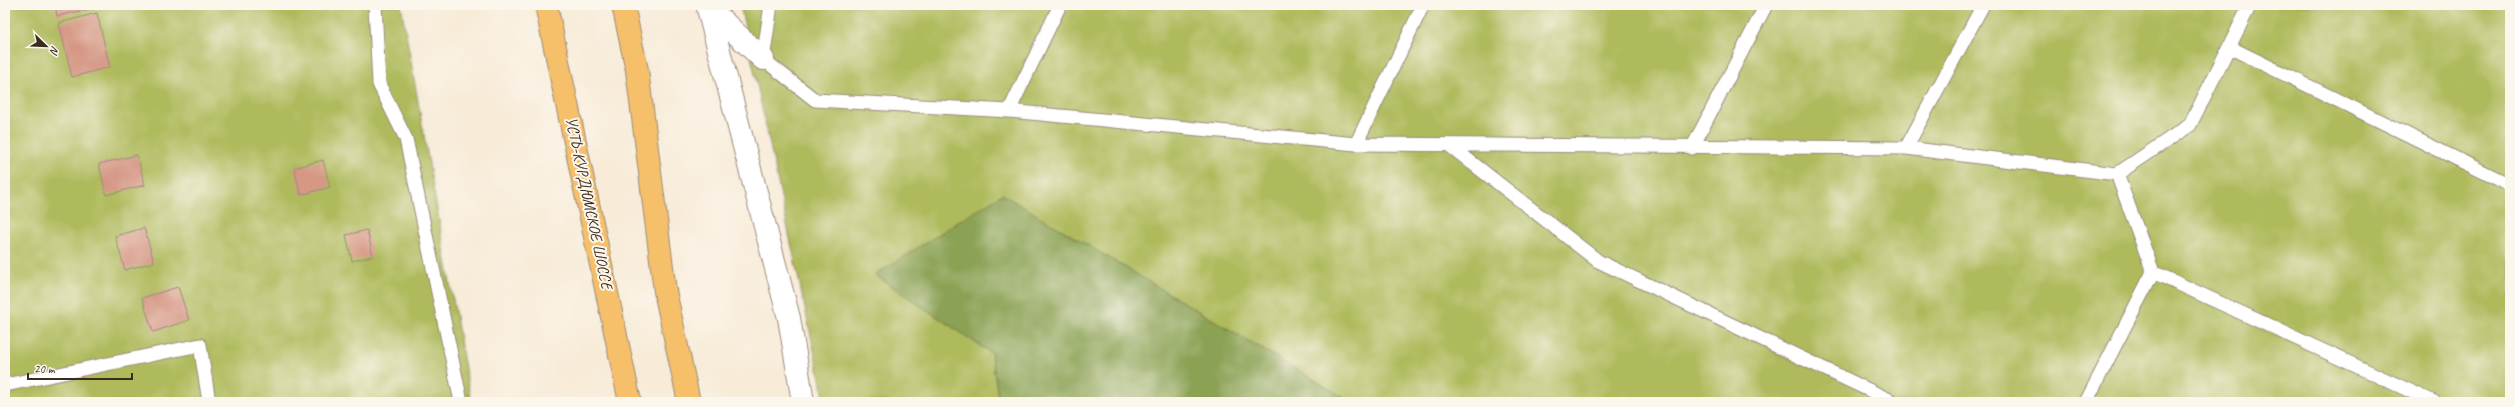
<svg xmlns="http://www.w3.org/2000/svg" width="2515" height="407" font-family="Caveat,sans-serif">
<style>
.green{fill:#afba5c;stroke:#75723d}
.forest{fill:#8ba254;stroke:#636639}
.building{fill:#d69785}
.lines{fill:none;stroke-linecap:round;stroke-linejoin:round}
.lane-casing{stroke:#9a8a7b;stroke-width:15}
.street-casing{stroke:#9a8a7b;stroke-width:24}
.primary-casing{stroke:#9a8a7b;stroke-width:24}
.lane{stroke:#fff;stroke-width:13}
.street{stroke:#fff;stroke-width:22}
.primary{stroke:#f6c06b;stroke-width:22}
.labels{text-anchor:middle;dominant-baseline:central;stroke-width:4;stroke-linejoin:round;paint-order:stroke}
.street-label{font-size:16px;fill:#3b2a1e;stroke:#fbf7ec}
</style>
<rect width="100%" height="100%" fill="#fbf7ec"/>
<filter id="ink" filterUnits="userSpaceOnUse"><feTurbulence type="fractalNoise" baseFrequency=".025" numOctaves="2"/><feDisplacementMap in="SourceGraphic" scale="8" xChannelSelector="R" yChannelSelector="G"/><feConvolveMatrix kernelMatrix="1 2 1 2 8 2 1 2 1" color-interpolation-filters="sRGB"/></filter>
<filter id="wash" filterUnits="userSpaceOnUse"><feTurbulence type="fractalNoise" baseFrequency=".012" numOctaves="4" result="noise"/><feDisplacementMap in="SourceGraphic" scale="16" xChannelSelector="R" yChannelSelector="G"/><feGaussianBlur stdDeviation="0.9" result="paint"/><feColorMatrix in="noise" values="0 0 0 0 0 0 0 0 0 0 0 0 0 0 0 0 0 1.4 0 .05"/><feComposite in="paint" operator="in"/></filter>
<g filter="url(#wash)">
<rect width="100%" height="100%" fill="#f8ebd8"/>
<path class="green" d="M5,5h396l70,397h-466z
M740,5h1770v397h-1159l-349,-207 -126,80 115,78 8,49h-174z"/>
<path class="forest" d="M1002,194l349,208h-352l-8,-49 -116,-78z"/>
<g id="blocks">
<path class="building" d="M55,5h44v2l-42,9z
M97,13l13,54 -38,10 -13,-54z
M137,155l8,30 -39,10 -7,-31z
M323,160l7,27 -29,8 -7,-27z
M144,228l10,34 -29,8 -10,-34z
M367,230l6,26 -21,5 -6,-26z
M178,287l11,33 -36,12 -11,-34z"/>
</g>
</g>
<g filter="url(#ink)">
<use href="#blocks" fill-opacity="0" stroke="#9a8a7b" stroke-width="1"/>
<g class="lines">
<g class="lane-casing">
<path id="lane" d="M375,5l4,79 27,55 55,263
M771,5l-8,54 52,41 194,11 347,33 550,4 211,26 73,-49 60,-120
M2229,47l281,138
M1009,111l51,-106
M1356,144l67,-139
M1449,145l149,116 296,141
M1692,148l74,-143
M1906,148l77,-143
M2153,272l281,130
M5,385l195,-40 9,57
M2086,402l67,-130 -36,-98"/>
</g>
<g class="street-casing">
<path id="street" d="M707,5l82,313 14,84
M711,10l52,49"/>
</g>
<g class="primary-casing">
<path id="primary" d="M546,5l84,397
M623,5l14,65 28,221 24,111"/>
</g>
<use href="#lane" class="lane"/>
<use href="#street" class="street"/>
<use href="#primary" class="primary"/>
</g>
</g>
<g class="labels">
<g class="street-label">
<text transform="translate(589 203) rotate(78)">УСТЬ-КУРДЮМСКОЕ ШОССЕ</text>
</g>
</g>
<rect width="2515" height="407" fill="none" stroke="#fbf7ec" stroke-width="20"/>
<g transform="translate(46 46) rotate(113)" stroke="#fbf7ec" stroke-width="3" paint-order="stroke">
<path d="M0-3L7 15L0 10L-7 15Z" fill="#3b2a1e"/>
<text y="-6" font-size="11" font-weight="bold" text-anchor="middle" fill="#3b2a1e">N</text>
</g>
<path d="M28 373v6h104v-6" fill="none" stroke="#3b2a1e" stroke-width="2"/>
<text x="34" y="373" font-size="12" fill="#3b2a1e" stroke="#fbf7ec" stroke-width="3" paint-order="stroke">20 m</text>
</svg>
